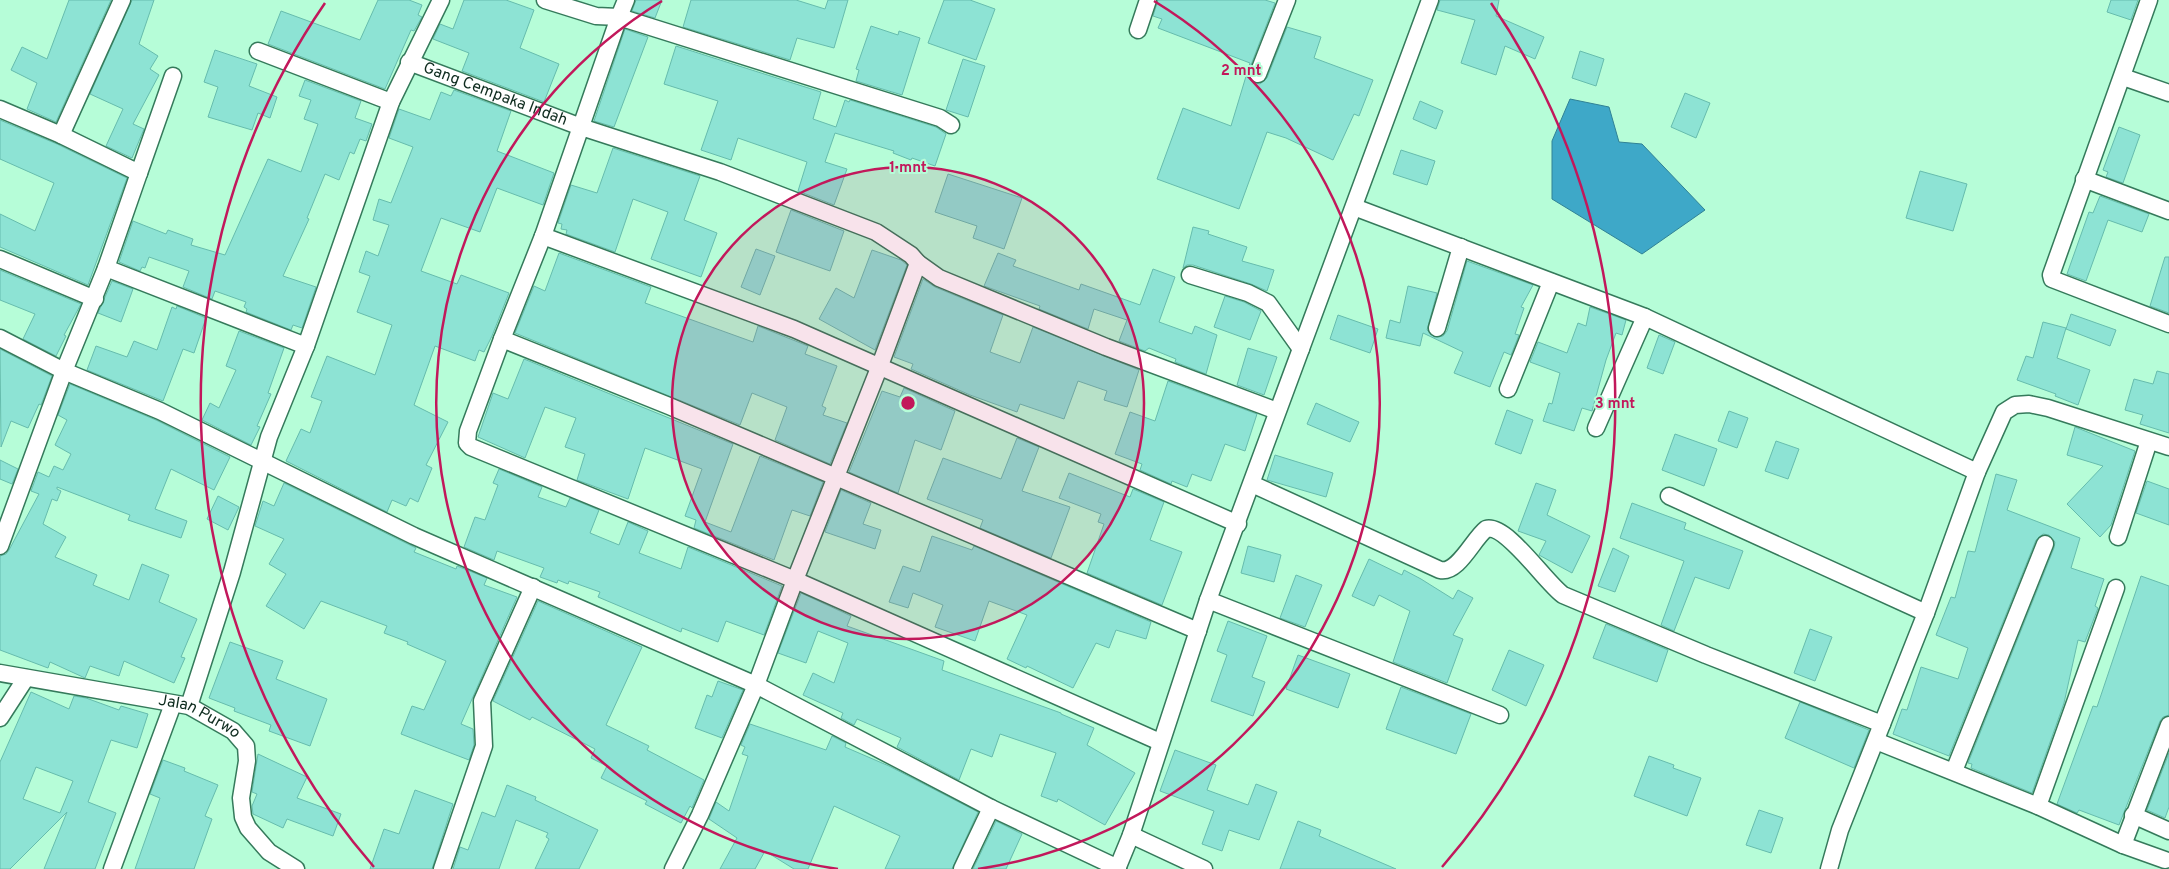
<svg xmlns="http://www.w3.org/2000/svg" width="2169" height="869" font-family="Overpass,sans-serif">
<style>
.water{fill:#3ea8c8;stroke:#308295}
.building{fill:#8de3d4;stroke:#66bcad;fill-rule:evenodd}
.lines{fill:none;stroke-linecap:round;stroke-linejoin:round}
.minor-casing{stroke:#357a5b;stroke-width:19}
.minor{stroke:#fff;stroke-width:16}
.ring{fill:none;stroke:#c2185b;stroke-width:2.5}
.labels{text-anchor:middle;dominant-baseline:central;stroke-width:4;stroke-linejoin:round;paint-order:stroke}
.street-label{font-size:16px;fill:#0e2b1e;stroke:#b6fdd8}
.centre{fill:#c2185b;stroke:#b6fdd8;stroke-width:2.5}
.ring-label{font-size:15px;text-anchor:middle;font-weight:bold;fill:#c2185b;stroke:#b6fdd8;stroke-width:4;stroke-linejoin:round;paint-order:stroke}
</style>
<rect width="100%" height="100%" fill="#b6fdd8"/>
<path class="water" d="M1570,99l39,8 10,35 23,2 63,66 -63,44 -90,-55v-58z"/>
<path class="building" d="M69,0h42l-55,122 -29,-13 10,-26 -26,-13 11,-23 25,12z
M132,0h22l-15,44 19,12 -8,13 9,6 -26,49 11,5 -12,29 -26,-12 17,-37 -33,-15z
M378,0h31l13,5 -4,10 4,2 -8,14 -3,-1 -26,59 -117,-45 13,-33 79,29z
M464,0h42l28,10 -14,38 39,16 -15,38 -82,-31 7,-18 -36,-14 7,-15 13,5z
M636,0h26l-7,18 -23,-7z
M691,0h105l29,9 3,-9h20l-14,48 -37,-10 -7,22 -107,-33z
M944,0h26l25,9 -19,51 -48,-17z
M1158,0h107l10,3 -26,67 1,10 5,3 5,1 7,-6 20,-51 34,10 -7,21 59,22 -14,36 -5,-2 -21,46 -47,-22 -19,-6 -28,77 -82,-30 26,-71 48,18 19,-63 -92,-35 4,-9 -9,-3z
M1440,0h59l-3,16 48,21 -9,22 -30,-13 -9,29 -35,-12 14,-43 -38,-10z
M2111,0h27l-7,20 -24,-8z
M871,26l27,9 1,-4 21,7 -18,57 -46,-14 3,-11 -3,-1z
M625,29l23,8 -34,90 -20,-6z
M676,46l145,46 -8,27 23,8 9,-27 4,2 1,-2 86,27 10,7 -11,32 -23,-8 -1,2 -18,-7 1,-2 -59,-18 -10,29 22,7 -13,36 -36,-14 9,-29 -69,-24 -7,22 -30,-10 17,-49 -54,-17z
M215,50l42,14 -8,22 28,11 -7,21 -12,-5 -6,17 -44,-13 10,-30 -14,-5z
M1580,51l24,8 -8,27 -24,-8z
M963,59l22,7 -17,51 -22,-7z
M305,80l56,21 -6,17 17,6 -6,17 -6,-2 -6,15 -4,-2 -11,28 -14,-6 -18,44 2,1 -26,57 33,11 -14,41 -9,-3 -2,5 -45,-18 1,-3 -3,-2 2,-5 -31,-11 -3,8 -29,-12 6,-16 -40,-14 -4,11 -3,-1 -2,4 -21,-9 14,-41 33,13 2,-4 25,9 -2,6 34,10 43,-96 33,13 17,-48 -14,-5 7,-19 -12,-4z
M454,90l57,21 -14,40 57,22 -11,32 -46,-17 -17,44 -39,-14 -20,53 36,13 4,-9 48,18 -17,43 -8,16 -5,-2 -4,11 -40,-15 -21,59 34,17 -22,43 6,3 -14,34 -8,-4 -4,8 -14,-6 -5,12 -101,-51 15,-32 9,4 12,-32 -11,-4 16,-41 48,19 17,-50 -35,-13 13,-36 -11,-4 7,-21 12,5 11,-31 -16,-5 6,-21 12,4 22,-56 -24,-9 10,-29 31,11 11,-28 10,4z
M1685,93l25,10 -14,35 -25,-11z
M1420,101l23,10 -7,18 -23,-10z
M0,120l57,24 70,34 -39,107 -88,-38v-33l35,17 19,-48 -54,-24z
M2119,127l21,8 -17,48 -17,-6 2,-5 -5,-2z
M613,148l87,28 -16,44 33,13 -16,44 -50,-18 17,-47 -35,-13 -18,53 -49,-18 1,-4 -6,-1 1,-5 -4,-1 13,-38 26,8z
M1401,150l34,11 -8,24 -34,-11z
M1920,171l47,13 -14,47 -47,-13z
M948,174l74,24 -18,51 -31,-11 4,-12 -42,-14z
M2100,196l49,18 -7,18 -34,-12 -22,61 -19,-7 22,-62 4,1z
M791,210l53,21 -14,40 -54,-19z
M1193,227l16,4 -1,3 39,13 -5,14 32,9 -7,21 -16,-7 -58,-19h-6l-4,3z
M756,249l19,7 -15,39 -19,-8z
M872,250l29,10 6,5 -32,85 -56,-31 17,-31 18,10z
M559,253l92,34 -6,16 108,39 5,-16 50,20 -3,8 32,12 -15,40 4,2 -3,7 24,8 -17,41 -55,-24 12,-33 -35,-14 -12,32 -225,-92 19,-47 11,5z
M998,253l18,7 -3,6 66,24 2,-6 59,21 13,-36 22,8 -16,45 33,12 3,-8 22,9 -11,39 -31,-12 1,-3 -27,-11 -4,3 -26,-10 8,-21 -33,-11 -6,20 -49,-20 1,-3 -56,-20z
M2165,257h4v56l-19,-7z
M1467,261l66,24 -12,22 3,1 -9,26 4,1 -8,20 -7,-3 -14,35 -36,-14 9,-21 -40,-19 -3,13 -34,-8 4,-18 10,3 8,-37 29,7 -10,37 7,7 9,-1 4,-5z
M0,270l81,34 -17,31 2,1 -10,20 -33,-17 12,-25 -35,-14z
M923,279l12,8 68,28 -13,37 30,11 13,-36 106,43 -12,37 -23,-7 3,-9 -29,-10 -14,38 -44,-15 -3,8 -47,-17 -59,-26 2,-5 -19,-7z
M112,281l21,8 -12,33 -23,-9z
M1225,296l19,6 17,9 -11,29 -36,-13z
M177,306l29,12 -12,35 -11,-4 -20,52 -76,-31 9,-24 31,11 7,-16 23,9 15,-43 4,2z
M1590,307l36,13 -4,15 -6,-2 -10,27 -14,51 -10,-3 -8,23 -31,-10 6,-18 3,1 8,-31 -30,-11 8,-20 29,11 11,-30 8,3z
M2071,314l45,16 -6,16 -44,-17z
M1338,315l40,14 -8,24 -40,-14z
M2043,322l23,6 -9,30 33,12 -12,35 -23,-9 1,-2 -39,-14 9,-24 7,2z
M239,331l45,17 -16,45 3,1 -14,32 3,1 -9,18 -49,-25 8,-17 9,5 17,-38 -10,-4z
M1659,335l16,7 -12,32 -16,-6z
M1248,348l29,9 -13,38 -27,-10z
M0,349l52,27 -11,29 -2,-1 -11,24 -17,-7 -10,26z
M524,359l209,85 -28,78 26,10 29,-76 63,26 -13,34 -18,-6 -18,50 -80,-32 2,-8 -11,-4 17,-47 -57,-21 -17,51 -51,-19 8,-26 -20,-7 11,-29 -31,-11 -20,51 -47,-21 15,-44 15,6z
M2157,371l12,3v59l-29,-9 3,-9 -18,-5 9,-31 19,5z
M1168,381l89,33 -12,37 -20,-7 -14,37 -19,-7 -5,13 -15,-6 -1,3 -31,-14 2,-6 -27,-10 15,-42 25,9z
M70,384l86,36 74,37 -16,33 -43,-21 -16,40 32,12 -6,17 -53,-18 2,-5 -73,-28v2l4,2 -4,10 -5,-2 -9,25 23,13 -11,20 42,18 -4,10 36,15 13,-36 27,11 -10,27 38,17 -16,38 4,1 -11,25 -50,-22 -5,15 -29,-10 -5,12 -35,-16 -2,6 -48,-18v-94l6,-2 3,-4 30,-56 -8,-3 7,-19 11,5 5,-11 9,4 8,-16 -16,-9 12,-25 -9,-5z
M904,388l51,23 -14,39 -26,-10 -17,53 -49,-21 33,-81 18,6z
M1316,403l43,19 -9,20 -43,-18z
M1507,410l26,10 -12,34 -26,-10z
M1729,411l19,7 -11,30 -19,-7z
M2075,427l60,24 -24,74 -11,12 -33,-33 36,-38 -36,-11z
M1675,434l42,15 -13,37 -42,-16z
M1017,438l22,9 -17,44 48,16 -19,51 -71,-30 3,-8 -56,-21 16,-41 58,21z
M1776,441l23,8 -11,30 -23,-8z
M1275,455l58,18 -7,24 -59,-17z
M0,460l18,9 -6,15 -12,-5z
M499,469l43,18 -4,10 28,10 4,-9 29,12 -9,23 29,12 9,-23 20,9 -9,22 42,16 7,-22 94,39 -18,49 -38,-14 -8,21 -36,-14 -1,4 -83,-35 2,-5 -31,-11 -1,3 -10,-4 -1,3 -17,-6 4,-9 -47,-17 -3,9 -30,-13 11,-30 10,3 13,-35 -5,-2z
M1069,473l61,24 3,-8 31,13 -14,38 32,12 -20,53 -75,-32 17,-49 -6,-2 3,-8 -42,-16z
M1996,474l21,6 -10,30 73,28 -9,30 33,11 -9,27 3,2 -13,34 -7,-2 -14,63 -32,90 -61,-25 1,-4 -4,-1 86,-215 1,-6 -6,-7 -6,-1 -7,6 -87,216 -56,-22 9,-25 5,1 14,-43 37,12 10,-31 -32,-13 15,-38 4,1 13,-47 7,1z
M2147,481l22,8v36l-33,-12z
M284,483l132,65 -2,4 42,17 1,-3 30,12 -3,7 33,12 -56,127 12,5 1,16 -5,15 -68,-26 11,-28 12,4 22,-49 -39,-17 1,-2 -24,-9 3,-7 -66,-25 -17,28 -38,-23 20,-32 -17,-10 15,-25 -29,-13 8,-25 11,5z
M1536,483l20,7 -9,25 43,21 -18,37 -33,-18 7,-14 -28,-10z
M841,490l30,13 -8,21 18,6 -6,19 -50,-17z
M218,496l21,11 -11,23 -21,-11z
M1632,503l54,20 -2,6 59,22 -14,38 -34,-12 -21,54 -13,-6 23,-64 -64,-23z
M932,536l40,14 2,-4 177,76 -5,17 -30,-9 -7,18 -13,-5 -23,45 -46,-22 -1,2 -19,-9 20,-44 -38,-14 -14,40 -40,-14 8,-22 -30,-12 -5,15 -19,-6 14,-36 17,6z
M1248,546l33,9 -7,27 -33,-9z
M1613,548l16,8 -14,36 -17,-6z
M1369,559l33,16 2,-5 17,9 32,20 5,-9 15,8 -20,37 10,4 -16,44 -54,-21 17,-51 -31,-16 -5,11 -22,-10z
M1296,575l26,10 -17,42 -25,-9z
M2141,576l28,10v129l-6,2 -3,4 -41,104 -40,-15 -2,3 -20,-9 36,-98 4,1z
M801,593l50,23 -4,10 97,35 -2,9 119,43v1l33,14 -7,17 48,28 -30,52 -47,-26 -1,3 -16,-6 15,-43 -56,-19 -8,23 -21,-8 -12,31 -62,-33 4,-9 -44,-19 -3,6 -13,-7 2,-5 -40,-18 10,-22 21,10 14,-40 -30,-12 -12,32 -28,-10z
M538,601l104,46 -36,78 43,21 -2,4 57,30 -12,28 -2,-2 -9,17 -36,-19 2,-3 -46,-23 6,-12 -16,-8 4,-9 -63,-32 -2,3 -37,-19z
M1228,621l39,15 -15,41 13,5 -12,34 -42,-15 16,-46 -10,-4z
M1606,624l62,26 -11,32 -64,-24z
M1810,629l22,8 -17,44 -21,-8z
M230,642l53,19 -7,18 51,20 -17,47 -41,-15 2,-6 -37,-14 1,-3 -26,-10z
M1509,650l35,15 -18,41 -34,-16z
M1298,655l52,19 -12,34 -52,-19z
M718,681l25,9 -21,48 -27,-10 12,-33 5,2z
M1401,687l70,27 -15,40 -70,-25z
M31,692l38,17 5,-13 12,2 33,12 2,-4 27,8 -11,34 -26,-8 -23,62 28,11 -21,56h-51l23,-57 -57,57h-10v-107zM36,767l37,14 -13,32 -37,-14z
M1800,702l69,28 -15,38 -69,-30z
M750,724l76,26 6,-14 14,7 -1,4 44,19 89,46 -26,57h-67l15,-33 -66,-30 -26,63h-14l-29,-18 -10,18h-35l17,-31 -28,-19 7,-17 13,9 19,-55 -6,-2 3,-7 -4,-2z
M1175,750l41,15 -9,25 41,15 8,-21 21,8 -18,48 -30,-10 -7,21 -20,-7 12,-33 -54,-20z
M2169,753v54l-4,11 -18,-8z
M258,754l49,23 -10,21 44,16 -8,22 -46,-17 -4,9 -30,-14 -1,-8 5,-12 -5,-2z
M1649,756l25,9 -1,3 28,10 -14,38 -53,-20z
M163,760l22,8 -1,3 34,14 -13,31 7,3 -18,50h-59l25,-71 -10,-4z
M507,785l29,12 -1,3 63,30 -19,39h-44l14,-30 -3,-2 2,-4 -32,-13 -17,49h-46l7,-22 8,3 14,-38 13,5z
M415,790l38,14 -21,65h-62l14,-40 15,5z
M1759,810l24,8 -12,35 -25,-8z
M996,821l26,13 -16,35h-33z
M1298,821l23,9 -2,6 77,33h-116z"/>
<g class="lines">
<g class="minor-casing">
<g id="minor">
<path d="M545,0l51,16 23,1 7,-17"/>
<path d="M2149,0l-98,275 1,4 117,45"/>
<path d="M1138,30l10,-30"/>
<path d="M258,51l133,51"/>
<path id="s1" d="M409,62l172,65 139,45 156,60 35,23 7,8 21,15 167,69 171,64"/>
<path d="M1258,74l29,-74"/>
<path d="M2123,77l46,16"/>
<path d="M0,109l61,26 78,38 34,-97"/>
<path d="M951,125l-11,-7 -321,-101 -76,219 -41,103 -34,92 -1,12 4,4 324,133 365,162"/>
<path d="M61,135l61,-135"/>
<path d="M2084,179l85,32"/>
<path d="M1354,207l291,110 332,155"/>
<path d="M543,236l251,93 444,195"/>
<path d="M0,259l95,40"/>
<path d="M106,268l200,78"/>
<path d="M1190,275l58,18 20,10 33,46"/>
<path d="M1437,328l24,-81"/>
<path d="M0,338l64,33 96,40 254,125 342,149 235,123 127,60"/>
<path d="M502,339l167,67 529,225"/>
<path d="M1508,389l43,-107"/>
<path d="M1596,428l49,-111"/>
<path d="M1252,484l188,86c18,4 33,-31 46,-41 20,-6 59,53 77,66l143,60 176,69"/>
<path d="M1669,496l257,117"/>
<path d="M2118,537l31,-96"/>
<path d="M0,546l64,-175 42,-103 33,-95"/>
<path d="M1208,600l292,115"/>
<path id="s2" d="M0,673l189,33 44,25 13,15 1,15 -6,37 2,19 5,11 21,24 27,17"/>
<path d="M189,706l43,-134 37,-135 37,-91 85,-244 50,-102"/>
<path d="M0,718l26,-40"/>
<path d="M1876,741l162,65 85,39 42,15"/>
<path d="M1954,771l91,-227"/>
<path d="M2038,806l78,-218"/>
<path d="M2133,815l36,16"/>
<path d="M1131,835l73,34"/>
<path d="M2123,845l46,-120"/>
<path d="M112,869l61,-165"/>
<path d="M442,869l42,-123 -2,-45 51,-114"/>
<path d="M673,869l27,-54 56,-130 39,-105 84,-212 39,-105"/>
<path d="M962,869l29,-61"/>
<path d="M1117,869l14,-34 77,-235 222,-600"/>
<path d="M1829,869l11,-39 86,-217 51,-141 27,-60 11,-7 14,-1 19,4 121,39"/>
</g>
</g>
<use href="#minor" class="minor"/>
</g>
<circle cx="908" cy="403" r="236" fill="#c2185b" fill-opacity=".12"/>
<g class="ring">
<circle cx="908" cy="403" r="236"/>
<path d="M838 869A471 471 0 0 1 662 1M1154 1A471 471 0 0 1 978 869"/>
<path d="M374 867A707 707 0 0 1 325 3M1491 3A707 707 0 0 1 1442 867"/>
</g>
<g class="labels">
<g class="street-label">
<text stroke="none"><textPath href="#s1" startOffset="92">Gang Cempaka Indah</textPath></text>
<text stroke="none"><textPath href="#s2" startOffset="205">Jalan Purwo</textPath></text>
</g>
</g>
<circle cx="908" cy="403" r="8" class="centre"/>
<g class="ring-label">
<text x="1241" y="75">2 mnt</text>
<text x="908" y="172">1 mnt</text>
<text x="1615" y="408">3 mnt</text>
</g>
</svg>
